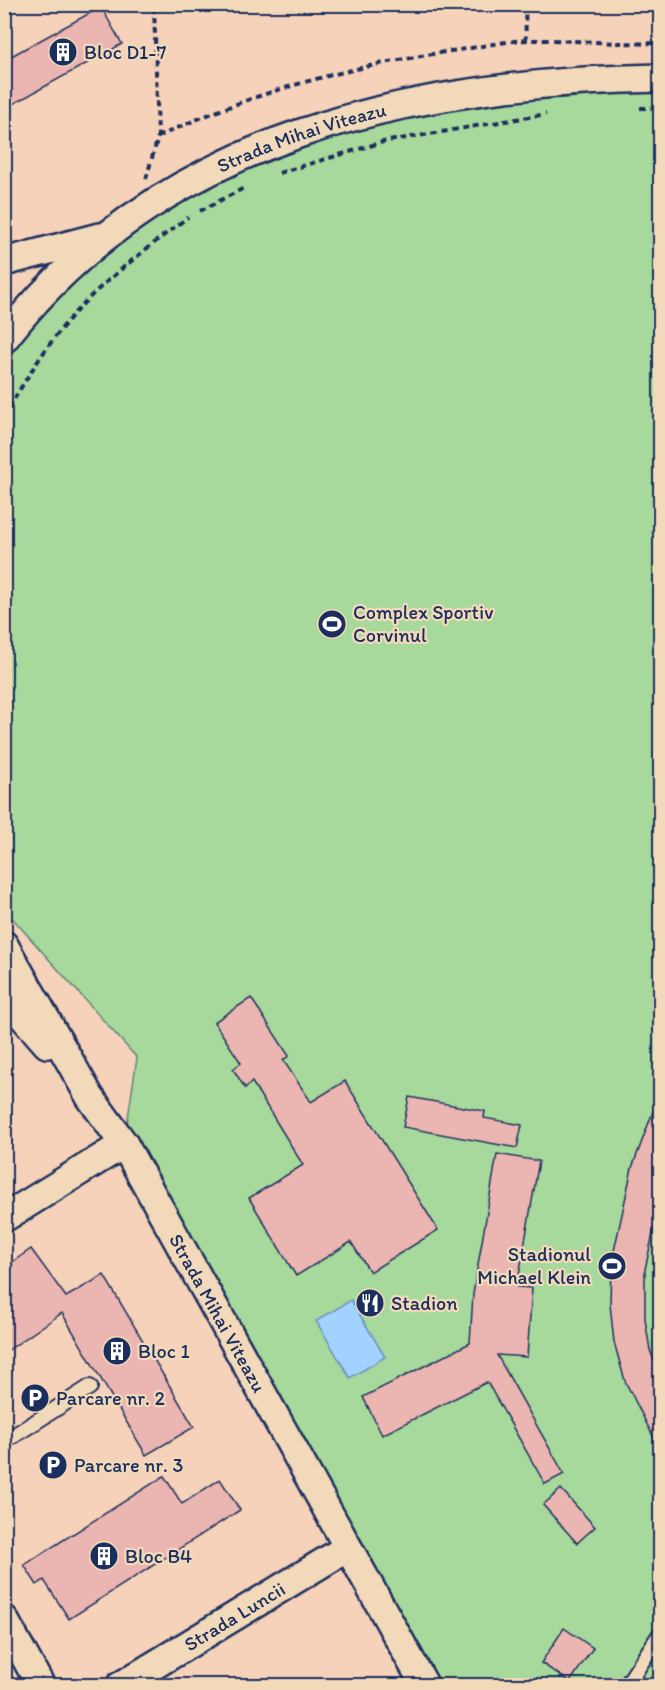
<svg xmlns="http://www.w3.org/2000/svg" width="665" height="1690" font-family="Itim,sans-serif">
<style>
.green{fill:#a6d99b;stroke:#60847c;stroke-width:1.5}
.water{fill:#a2d2ff;stroke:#6c91bf;stroke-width:1.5}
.building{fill:#ebb6b1;stroke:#1b2f5e;stroke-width:1.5}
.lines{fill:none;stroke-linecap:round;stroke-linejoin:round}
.lane-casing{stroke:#1b2f5e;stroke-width:18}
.street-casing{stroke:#1b2f5e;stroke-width:32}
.path{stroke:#1b2f5e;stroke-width:4;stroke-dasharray:6 4.5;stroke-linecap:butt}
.lane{stroke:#f2d9ba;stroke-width:14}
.street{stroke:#f2d9ba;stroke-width:27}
.labels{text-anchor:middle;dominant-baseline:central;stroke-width:4.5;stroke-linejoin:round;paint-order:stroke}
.poi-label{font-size:20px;fill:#1b2f5e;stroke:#f2d9ba;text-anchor:start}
.street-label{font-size:20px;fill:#1b2f5e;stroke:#f2d9ba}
</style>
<rect width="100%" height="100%" fill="#f5d2b9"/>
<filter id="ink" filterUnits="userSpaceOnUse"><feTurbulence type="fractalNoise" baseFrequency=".0167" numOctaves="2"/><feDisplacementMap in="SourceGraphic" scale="12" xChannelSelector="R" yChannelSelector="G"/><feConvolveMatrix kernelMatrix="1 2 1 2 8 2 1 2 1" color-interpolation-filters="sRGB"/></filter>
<g filter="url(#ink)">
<path class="green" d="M660,82v1603h-235l-301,-541 13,-86 -132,-148 -1,-571 102,-104 232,-114z"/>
<path class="water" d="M351,1300l34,57 -35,21 -34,-57z"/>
<path class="building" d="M101,7l21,37 -118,65v-49z
M251,998l38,58 -6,4 28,42 34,-21 93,149 -68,42 -19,-30 -55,34 -47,-78 54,-33 -51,-83 -7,6 -12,-19 8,-6 -27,-41z
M409,1097l76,14 -1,7 38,7 -5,23 -114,-21z
M658,1098h2v105l-15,66v50l5,31 10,26v74l-35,-69 -11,-39 -4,-38 1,-39 21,-97z
M497,1154l42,7 -22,126 15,1 -5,69 -30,-2 67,119 -19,10 -58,-102 -105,53 -19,-38 107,-54 3,-49z
M31,1249l35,48 38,-22 90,152 -48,28 -84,-142 -58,40v-85z
M164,1476l18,28 38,-25 20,31 -171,109 -25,-39 -7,5 -13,-20z
M561,1489l34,38 -18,16 -34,-38z
M564,1628l29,20 -23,34 -29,-19z"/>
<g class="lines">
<g class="lane-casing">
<path id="lane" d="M4,1442l86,-55
M626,1686l34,-52"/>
</g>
<g class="street-casing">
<g id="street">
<path d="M4,262l95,-25"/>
<path id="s1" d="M4,339c157,-204 413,-257 656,-261"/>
<path id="s2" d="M4,945l86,152 34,47 301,542"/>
<path d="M4,995l43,49"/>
<path d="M4,1218l120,-74"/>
<path d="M4,1619l37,67"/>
<path id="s3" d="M120,1686l227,-138"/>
</g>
</g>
<path class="path" d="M525,4l1,36
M640,108h20
M158,137c93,-45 191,-70 293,-86 25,-3 51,-10 77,-11 44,-1 88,5 132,3
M279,173l104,-31 163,-28
M146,179l12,-42 -4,-133
M200,211l44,-23
M4,417c22,-40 54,-90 87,-121 31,-29 64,-54 97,-79"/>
<use href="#lane" class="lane"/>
<use href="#street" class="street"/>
</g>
</g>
<defs>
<g id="building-disc" transform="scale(1.5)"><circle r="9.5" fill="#1b2f5e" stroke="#f2d9ba"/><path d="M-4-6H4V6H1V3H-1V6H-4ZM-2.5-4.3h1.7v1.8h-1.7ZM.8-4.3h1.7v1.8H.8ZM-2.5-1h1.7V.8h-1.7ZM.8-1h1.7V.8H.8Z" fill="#fff"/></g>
<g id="stadium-disc" transform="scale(1.5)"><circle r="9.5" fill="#1b2f5e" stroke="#f2d9ba"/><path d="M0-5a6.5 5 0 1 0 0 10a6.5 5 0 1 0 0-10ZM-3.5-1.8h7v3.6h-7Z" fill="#fff"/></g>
<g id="restaurant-disc" transform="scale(1.5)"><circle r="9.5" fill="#1b2f5e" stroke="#f2d9ba"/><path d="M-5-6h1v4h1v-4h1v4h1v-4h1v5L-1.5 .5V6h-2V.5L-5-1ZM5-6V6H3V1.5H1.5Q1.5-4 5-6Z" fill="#fff"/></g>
<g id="parking-disc" transform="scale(1.5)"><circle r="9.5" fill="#1b2f5e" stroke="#f2d9ba"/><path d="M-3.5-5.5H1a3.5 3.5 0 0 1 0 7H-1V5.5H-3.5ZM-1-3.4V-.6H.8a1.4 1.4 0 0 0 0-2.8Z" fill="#fff"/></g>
</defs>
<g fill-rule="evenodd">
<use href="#building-disc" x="63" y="52"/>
<use href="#stadium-disc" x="332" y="624"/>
<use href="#stadium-disc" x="612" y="1266"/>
<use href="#restaurant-disc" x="370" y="1303"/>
<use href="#building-disc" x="117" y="1351"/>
<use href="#parking-disc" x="35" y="1398"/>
<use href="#parking-disc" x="53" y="1465"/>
<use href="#building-disc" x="104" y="1556"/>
</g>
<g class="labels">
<g class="poi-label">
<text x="84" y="52">Bloc D1-7</text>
<text x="353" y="612">Complex Sportiv<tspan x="353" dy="23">Corvinul</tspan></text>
<text x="591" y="1254" text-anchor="end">Stadionul<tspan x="591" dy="23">Michael Klein</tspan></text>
<text x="391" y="1303">Stadion</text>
<text x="138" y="1351">Bloc 1</text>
<text x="56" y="1398">Parcare nr. 2</text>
<text x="74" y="1465">Parcare nr. 3</text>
<text x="125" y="1556">Bloc B4</text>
</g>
<g class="street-label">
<text stroke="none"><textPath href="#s1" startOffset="366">Strada Mihai Viteazu</textPath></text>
<text stroke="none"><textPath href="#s2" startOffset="426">Strada Mihai Viteazu</textPath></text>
<text stroke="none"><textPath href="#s3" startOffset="134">Strada Luncii</textPath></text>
</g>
</g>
<rect width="665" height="1690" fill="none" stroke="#f2d9ba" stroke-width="24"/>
<rect x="12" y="12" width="641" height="1666" fill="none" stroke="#1b2f5e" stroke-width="2" filter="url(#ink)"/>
</svg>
